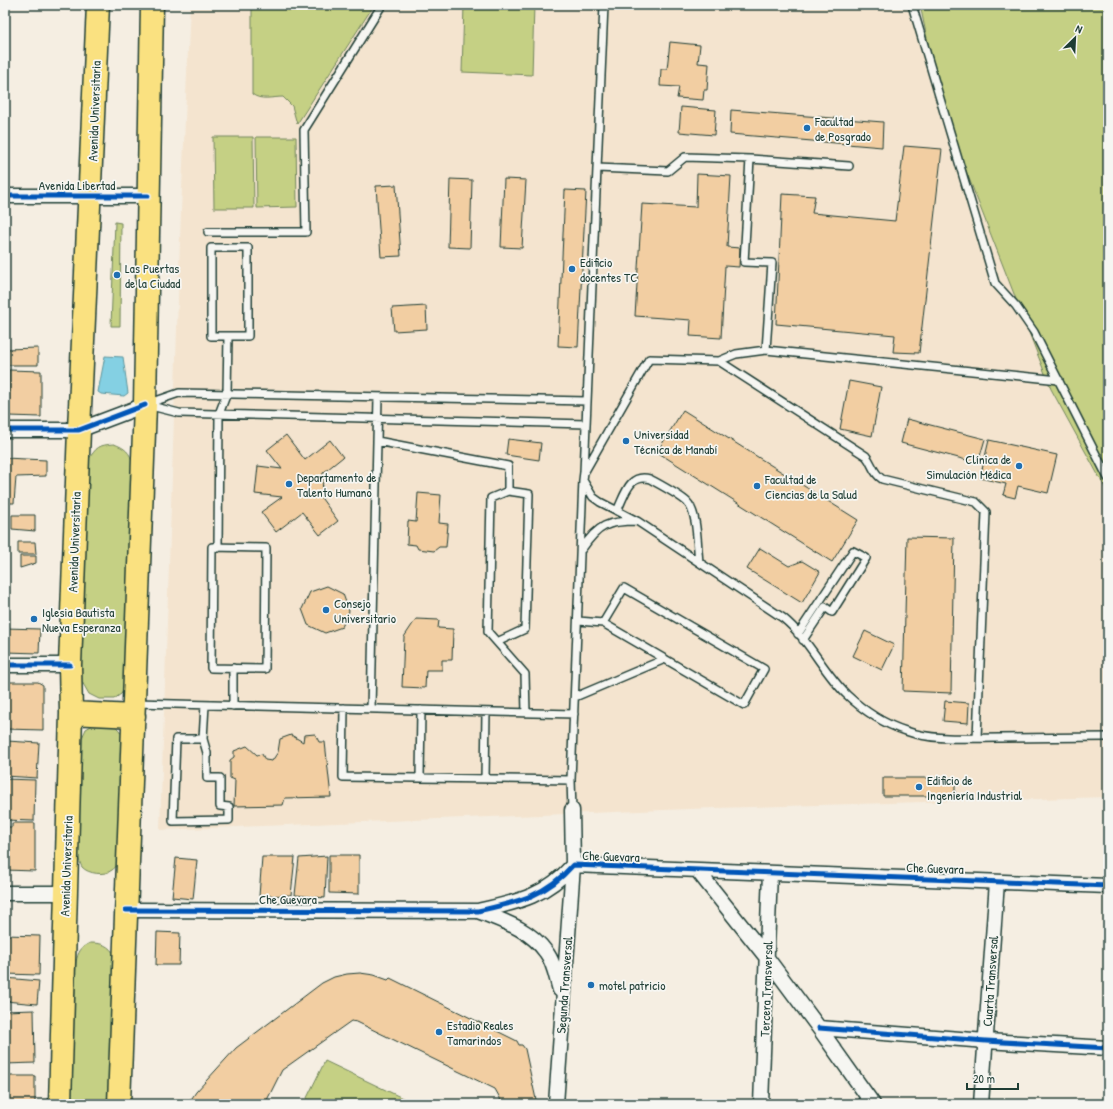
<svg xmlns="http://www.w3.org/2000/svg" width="1113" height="1109" font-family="'Patrick Hand',sans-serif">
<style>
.built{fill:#f4e4cf}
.green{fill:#c5d084;stroke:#72865c}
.water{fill:#84d0e3;stroke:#5c959d}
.building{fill:#f2cea2;stroke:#1f3d34}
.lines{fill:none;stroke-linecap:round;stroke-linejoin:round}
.lane-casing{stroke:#1f3d34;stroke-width:10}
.street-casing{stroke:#1f3d34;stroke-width:17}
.primary-casing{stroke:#1f3d34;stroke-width:25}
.lane{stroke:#f6f6f2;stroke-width:7}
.street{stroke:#f6f6f2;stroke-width:14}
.primary{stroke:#fae180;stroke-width:22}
.cycleway-casing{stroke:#f6f6f2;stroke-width:8}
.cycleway{stroke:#0057b8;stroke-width:5}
.poi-dot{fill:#1f6fb2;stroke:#f6f6f2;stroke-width:1.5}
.labels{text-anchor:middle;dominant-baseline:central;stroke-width:3.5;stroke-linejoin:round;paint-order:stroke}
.street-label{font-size:13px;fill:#1f3d34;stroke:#f6f6f2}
.poi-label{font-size:13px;fill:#1f3d34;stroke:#f6f6f2;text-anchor:start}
</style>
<rect width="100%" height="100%" fill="#f5eee2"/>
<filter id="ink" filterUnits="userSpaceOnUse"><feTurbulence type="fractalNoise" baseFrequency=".025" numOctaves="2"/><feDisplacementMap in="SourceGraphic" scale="8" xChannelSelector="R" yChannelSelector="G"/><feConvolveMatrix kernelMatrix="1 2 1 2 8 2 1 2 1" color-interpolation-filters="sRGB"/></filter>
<g filter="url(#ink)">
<path class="built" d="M190,5h726l26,104 109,280 57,104v304l-394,11 -554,22 21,-619z"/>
<path class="green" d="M252,5h122l-77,119 -5,-18 -9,-9c-10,0 -23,4 -31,-3z
M464,5h70l-2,70 -70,-3z
M920,5h188v488l-57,-104 -109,-280z
M213,137h40l1,71h-40z
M256,137h40l1,70 -40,1z
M115,222l6,1 -1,103h-9z
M114,444c11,4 16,8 19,20l-5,220 -7,10 -7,5h-15l-10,-5 -8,-14 7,-220c9,-13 10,-15 26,-16z
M98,722c15,1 19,3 26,16l-4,118c-2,6 -3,11 -8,14 -7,6 -24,4 -30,-3 -2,-3 -3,-9 -5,-12l4,-115 5,-11z
M90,943c12,0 19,2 25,13l-7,148h-35l-2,-6 5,-136c2,-10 5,-15 14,-19z
M325,1061l90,43h-111z"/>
<path class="water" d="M105,356l18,1 5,36 -4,3 -23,-2 -3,-2z"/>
<path class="building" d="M670,42l30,3 -2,18 11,1 -2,26h-3l-1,10 -26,-2 2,-11 -19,-1 1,-17h6z
M681,107l35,3 -2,25 -35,-3z
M731,110l152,12 -1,25 -152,-13z
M904,146l38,3 -23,204 -26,-1 2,-17 -119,-11 6,-130 33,2 -3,17 83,8z
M697,174l34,2 -4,71 13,1 -1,19 -14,-1 -4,72 -31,-2 1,-16 -56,-4 7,-112 54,3z
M450,179l22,1 -2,68 -22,-1z
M504,179l22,1 -4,68 -21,-1z
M396,185l5,71 -20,1 -5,-71z
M565,190l21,1 -8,156 -20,-1z
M426,306l1,23 -33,2 -2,-23z
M38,348v17h-33v-16z
M9,370l32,1v46l-32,-1z
M849,381l32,6 -9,49 -32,-7z
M683,410l175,110 -26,42 -175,-110z
M907,419l78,20 -7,24 -77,-20z
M286,435l19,25 25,-20 13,17 -20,16 -1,26 16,22 -18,14 -18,-23 -26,20 -15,-20 21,-15 -27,-3 3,-28 24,3 -15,-19z
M508,439l33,4 -2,17 -33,-5z
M989,440l68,15 -9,38 -30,-7 -3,12 -12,-3 3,-11 -26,-6z
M5,458l41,2v16l-30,1 -2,26h-9z
M418,493l23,2 -2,28 9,1 -2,23h-7l-5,4 -16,-2 -2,-4 -9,-1 1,-23 8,1z
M12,515h23v16l-23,-2z
M907,537l47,1 -3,155 -48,-2z
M18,542h17l1,12h-18z
M760,548l29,18 13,-5 18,11 -18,31 -55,-34z
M20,556h16v7l-16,5z
M327,586l16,8 6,17 -7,16 -17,6 -17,-8 -6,-16 8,-17z
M416,619l23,1 -1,8 15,1 -1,31h-10v10h-16l-1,18 -23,-1 2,-50z
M5,628l35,1 -1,24 -34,-1z
M865,631l29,14 -12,25 -29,-14z
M5,682h33l5,3v45l-38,-1z
M945,701l24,2 -1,20 -25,-2z
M315,734l4,8h6l6,55 -46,1 -2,7 -49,1 1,-26 -5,-2v-18l4,-3v-6l13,-5 10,9 5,-1 3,6 7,1 6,-9 2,-13 11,-4 12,7 1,-7z
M7,741l32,2 -2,35 -32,-2z
M883,778h72v18h-72z
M5,779l30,1 -1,41 -29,-1z
M12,823h23v48l-30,-1v-43h7z
M329,855h30v39l-30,-1z
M327,856l-2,42 -30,-3 4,-37z
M262,857h33l-4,38 -32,1z
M176,858l21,2 -4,39 -21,-2z
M157,932l23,1 -1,32h-23z
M5,935l35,1 -1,39 -34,-1z
M360,973l14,2 14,5 2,-2 127,63 2,4h3l3,4 12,55h-36l-1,-6 -5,-9 -138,-67 -6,-1 -69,49 -17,34h-77l8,-12 40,-44 86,-65 12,-6 13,-3z
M5,978l34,3 -2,23 -32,-3z
M34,1010l1,53 -30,1v-53z
M5,1076h30v28h-30z"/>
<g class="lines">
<g class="lane-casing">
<path id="lane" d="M912,5l83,278 21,23 18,26 74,146
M750,159l-6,103 28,1 -6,87
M597,168l71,3 17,-14 65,2 99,7
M208,232h98l-2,-102 78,-125
M211,248h37v88h-37z
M719,361l17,-7 30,-4 293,30
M147,404l32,-11 408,8
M147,405l32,8 407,11
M377,441l131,25v25l21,3 -4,135 -28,13
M585,471l64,-112 70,2 147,95c7,8 6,16 16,23l94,23 10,10 -9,226
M584,482l9,15 7,5 37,19 146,97c26,21 40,54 64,77 16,15 37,29 59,36 27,10 64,7 93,7 36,0 73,-1 109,-1
M508,491l-17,7 -3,134 37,42 1,39
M617,511c8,-16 12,-38 33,-32 9,5 30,16 37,23 11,11 10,44 12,60
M212,547l54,1 -1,121 -54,-1z
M218,548l1,-134 8,-21 1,-57
M582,549c16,-24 26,-28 54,-28
M578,621l25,2 141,82 20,-36 -140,-81 -21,35
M798,634l55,-83 13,7 -34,54 -7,-5 -22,33
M575,697l90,-38
M136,703l438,11
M233,706v-38
M344,708l-1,69 228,3
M371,709l7,-312
M203,739h-27l-3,82 56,-1v-13l-9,-1v-28h-13v-25l-4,-14 2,-34
M420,778l1,-68
M485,779l1,-67
M572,810l-1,-30 12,-300 1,-8 20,-467"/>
</g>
<g class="street-casing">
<path id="street" d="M5,196h143
M5,430h74l66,-25
M5,665h65
M573,865l535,21
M697,870l70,88 52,70 54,76
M5,893h61
M126,910l352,1c39,-9 67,-14 95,-46
M478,911c25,10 52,18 68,41 8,10 10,25 14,38
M819,1028l167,13 122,7
M556,1104l17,-239 -1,-55
M761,1104l9,-231
M981,1104l16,-222"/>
</g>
<g class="primary-casing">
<path id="primary" d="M71,713l63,3
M60,1104l11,-391 -1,-48 9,-235 19,-425
M119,1104l26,-699 7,-400"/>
</g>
<use href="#lane" class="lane"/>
<use href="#street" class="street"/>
<use href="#primary" class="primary"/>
<g class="cycleway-casing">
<path id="cycleway" d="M5,196h143
M5,430h74l66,-25
M5,665h65
M126,910l352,1c39,-9 67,-14 95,-46l535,21
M819,1028l167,13 122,7"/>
</g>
<use href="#cycleway" class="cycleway"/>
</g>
</g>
<g class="poi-dot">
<circle cx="807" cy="128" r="4"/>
<circle cx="572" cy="269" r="4"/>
<circle cx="117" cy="275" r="4"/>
<circle cx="626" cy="441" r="4"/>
<circle cx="1019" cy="466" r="4"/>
<circle cx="289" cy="484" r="4"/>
<circle cx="757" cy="486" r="4"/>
<circle cx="326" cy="610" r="4"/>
<circle cx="34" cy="619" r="4"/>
<circle cx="919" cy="787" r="4"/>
<circle cx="591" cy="985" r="4"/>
<circle cx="439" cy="1032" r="4"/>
</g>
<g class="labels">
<g class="street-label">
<text transform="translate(94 111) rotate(-88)">Avenida Universitaria</text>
<text x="77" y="185">Avenida Libertad</text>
<text transform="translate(74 542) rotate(-88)">Avenida Universitaria</text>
<text transform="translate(611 856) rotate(2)">Che Guevara</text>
<text transform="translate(66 866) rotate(-88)">Avenida Universitaria</text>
<text transform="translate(935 868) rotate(2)">Che Guevara</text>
<text x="288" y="899">Che Guevara</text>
<text transform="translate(990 981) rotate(-86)">Cuarta Transversal</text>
<text transform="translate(564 985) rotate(-86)">Segunda Transversal</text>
<text transform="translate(766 989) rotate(-88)">Tercera Transversal</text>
</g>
<g class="poi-label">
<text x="815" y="121">Facultad<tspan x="815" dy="15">de Posgrado</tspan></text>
<text x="580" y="262">Edificio<tspan x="580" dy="15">docentes TC</tspan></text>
<text x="125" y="268">Las Puertas<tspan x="125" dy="15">de la Ciudad</tspan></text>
<text x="634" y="434">Universidad<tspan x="634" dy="15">Técnica de Manabí</tspan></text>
<text x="1011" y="459" text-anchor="end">Clínica de<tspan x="1011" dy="15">Simulación Médica</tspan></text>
<text x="297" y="477">Departamento de<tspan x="297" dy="15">Talento Humano</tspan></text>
<text x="765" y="479">Facultad de<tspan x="765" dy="15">Ciencias de la Salud</tspan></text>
<text x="334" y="603">Consejo<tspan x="334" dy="15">Universitario</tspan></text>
<text x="42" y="612">Iglesia Bautista<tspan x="42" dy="15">Nueva Esperanza</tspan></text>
<text x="927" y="780">Edificio de<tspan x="927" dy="15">Ingeniería Industrial</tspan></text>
<text x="599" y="985">motel patricio</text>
<text x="447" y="1025">Estadio Reales<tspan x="447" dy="15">Tamarindos</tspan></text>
</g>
</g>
<rect width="1113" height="1109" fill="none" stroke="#f6f6f2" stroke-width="20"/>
<rect x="10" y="10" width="1093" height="1089" fill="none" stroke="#1f3d34" stroke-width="1.5" filter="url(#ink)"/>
<g transform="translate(1075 38) rotate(24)" stroke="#f6f6f2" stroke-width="3" paint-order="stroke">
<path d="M0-3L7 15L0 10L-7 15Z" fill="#1f3d34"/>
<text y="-6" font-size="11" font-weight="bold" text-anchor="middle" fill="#1f3d34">N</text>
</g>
<path d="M967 1083v6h51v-6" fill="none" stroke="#1f3d34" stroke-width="2"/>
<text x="973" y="1083" font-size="12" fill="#1f3d34" stroke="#f6f6f2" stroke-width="3" paint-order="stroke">20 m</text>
</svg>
